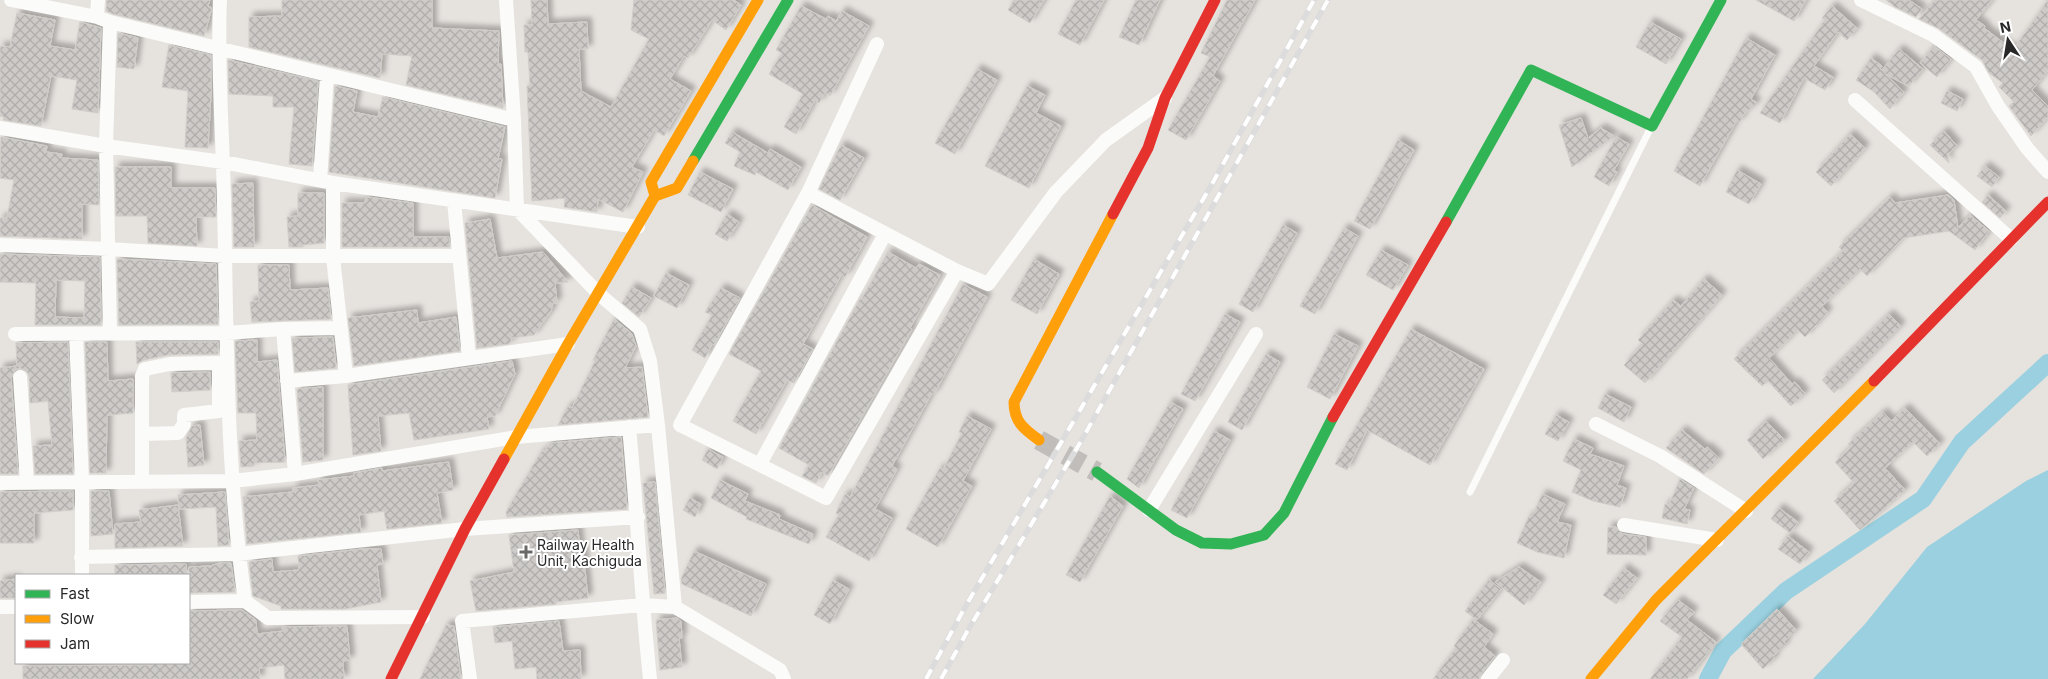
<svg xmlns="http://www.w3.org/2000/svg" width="2048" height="679" font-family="Inter,sans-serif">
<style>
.water{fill:#9ad0df}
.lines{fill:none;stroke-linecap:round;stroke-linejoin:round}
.canal{stroke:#9ad0df;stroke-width:18}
.building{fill:url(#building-cross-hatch);stroke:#d1ceca;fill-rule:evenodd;filter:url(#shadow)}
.secondary-tunnel{stroke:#c0bdba;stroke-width:20;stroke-dasharray:20 10;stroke-linecap:butt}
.lane{stroke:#fbfbfa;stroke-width:7}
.street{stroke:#fbfbfa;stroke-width:14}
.fast{stroke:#30b455;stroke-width:11}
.slow{stroke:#ff9f0a;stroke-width:11}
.jam{stroke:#e5322d;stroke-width:11}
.rail-casing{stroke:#dddcdd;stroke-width:5.5}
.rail{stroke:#fff;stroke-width:4;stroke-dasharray:11;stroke-linecap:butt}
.poi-dot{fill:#6a6968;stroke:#fff;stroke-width:2}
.labels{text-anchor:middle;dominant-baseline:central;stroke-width:4;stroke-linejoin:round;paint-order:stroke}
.poi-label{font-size:14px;fill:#282828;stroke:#fff;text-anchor:start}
</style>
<defs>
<pattern id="building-cross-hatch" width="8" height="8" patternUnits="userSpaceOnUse" patternTransform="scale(1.25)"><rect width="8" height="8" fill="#cdcac8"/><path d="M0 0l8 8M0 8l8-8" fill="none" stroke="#b0aeac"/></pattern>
<filter id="shadow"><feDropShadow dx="4.5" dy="-4.5" stdDeviation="2.5" flood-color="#0004"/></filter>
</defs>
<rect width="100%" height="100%" fill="#e6e2de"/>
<path class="water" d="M2048,470v209h-235l52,-55 62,-77 99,-66z"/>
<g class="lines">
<path class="canal" d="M1708,679l15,-28 63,-60 137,-92 39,-57 86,-79"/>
</g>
<path class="building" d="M107,0h103l-2,6 3,1v4l-7,25 -91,-22 -7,-3z
M282,0h150v28l67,3 -1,33h3l2,44 -97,-23 6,-29 -30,-2 -2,24 -131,-31v-30l33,-1z
M531,0h16l1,24 39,-2 1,27h-9l2,42 30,16 38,-68 -18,-9 3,-30h100l7,5 -15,25 -14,-10 -24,38 -4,-2 -14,23 21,12 -27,45 -10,-6 -22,37 11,5 -20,40 -25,-13 -1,13 -33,-5 1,-9 -33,3 -5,-115 3,-1 -2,-33h-3l-1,-27h8z
M1014,0h30l-14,23 -22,-13z
M1076,0h28l-24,45 -22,-11z
M1136,0h24l-21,45 -20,-8z
M1227,0h28l-42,76 7,5 -34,59 -18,-10 42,-73 -9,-4z
M1756,0h50l-12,21z
M1886,0h23l13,9 -6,8 -21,-10z
M1935,0h57l-16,20 9,6 -1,2 29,22 35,-50v70l-16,20 16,16v11l-17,19 -22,-30 5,-4 -15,-15 4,-4 -14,-10 -7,-13 -44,-32 -19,-9z
M801,6l25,13 2,-3 8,5 6,-10 27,15 -39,70 -5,-4 -6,11 -4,-3 -19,34 -12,-7 19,-33 -34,-20 13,-21 -6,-3z
M1832,6l25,22 -10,12 -9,-8 -24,34 19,11 -8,13 -21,-12 -24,45 -20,-10 65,-93 -3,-2z
M17,13l38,7 -5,26 25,4 5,-28 21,6 -3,85 -26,-4 5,-29 -26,-4 -10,50 -38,-6 1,-3 -4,-1v-70l10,1z
M1650,22l31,17 -15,25 -30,-17z
M118,33l20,5 -4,31 -17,-2z
M1746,38l29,17 -24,44 6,4 -14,12 -3,7 -3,-2 -37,66 -26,-15z
M169,45l42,10v39l-3,54 -23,-1 3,-56 -26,-4z
M1934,46l17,13 -14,18 -17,-14z
M1899,49l24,20 -14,17 -24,-12 19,18 -14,17 -16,-17 -18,-12 15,-22 11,8 -2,3 2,1z
M228,60l90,21 -6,85 -23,-2 5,-57h-21v-11l-44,-2z
M977,69l20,11 -42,74 -20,-11z
M335,86l22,5 -4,21 25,5 5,-20 122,30 -7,32h4l-7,39 -166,-26z
M1027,86l18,9 -9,18 25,13 -32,62 -44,-22z
M1947,91l16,8 -6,12 -16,-8z
M1581,118l7,20 13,-10 13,8 -42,31 -13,-42z
M1944,131l13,15 -8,8 -2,-1 2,10 -19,-18z
M732,132l36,21 2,-4 31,18 -13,23 -32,-18 -1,3 -21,-9 6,-14 -15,-9z
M1850,134l15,14 -34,38 -15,-14z
M1,137l46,9 -1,6 16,2 -1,4 37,2 1,45 -17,-1v35l-82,-3v-18h7l7,-38 -14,-2z
M1616,137l13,7 -15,26 3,2 -8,14 -15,-9z
M1398,140l16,10 -44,79 -16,-8z
M841,145l23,13 -24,42 -21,-11z
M1985,166l14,11 -7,10 -15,-11z
M115,167h56v21h44l1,29h-20l1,29 -49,-3 -1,-27h-31z
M1737,170l24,14 -12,20 -23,-12z
M700,172l33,17 -12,23 -33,-17z
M253,183l1,64h-20l-2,-63z
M298,193h26v50l-21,2v2h-14l-2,-30 11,-1z
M1948,195l6,5 4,28 12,-13 19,16 -14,19 -26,-19 -46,7 -36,38 -7,-7 -38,37 6,6 -23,25 -7,-7 -29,28 23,26 3,-2 10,12 -14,12 -23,-25 -6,5 -28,-27 109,-108 -4,-4 51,-50 5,6z
M1988,195l18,16 -6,7 -18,-16z
M366,197l47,6v34h36l1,10h-108v-44h23z
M812,205l55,32 -22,40 -3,-3 -39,70 10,5 -19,34 -7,-3 -31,54 -23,-13 28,-50 -32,-17z
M727,214l12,8 -12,19 -12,-7z
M490,219l7,39 46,-6 25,30 -13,1 2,20h-4l-2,8 -17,24 -23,3v4l-2,2 -32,4 -12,-125z
M1283,225l14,8 -44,79 -14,-8z
M1344,228l14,8 -43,78 -15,-8z
M1381,250l27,15 -15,25 -27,-15z
M888,252l28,16 3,-4 21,11 -30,53 2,1 -84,147 -6,-4 -6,11 -14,-7 7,-11 -30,-17 81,-149 1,1z
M0,254l100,3 1,68h-66l1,-42 -36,-1zM56,280l29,1 -1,37 -29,-1z
M117,259l99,5 2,60 -99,1z
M1034,259l25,15 -22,40 -26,-14z
M258,265h31l1,25 38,-2 3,31 -79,3 -2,-20 9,-1z
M666,273l23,12 -12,23 -23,-12z
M1704,279l18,16 -77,88 -21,-18 19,-21 -5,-4 35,-40 8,6z
M963,284l24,13 -53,97 -2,-1 -40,73 5,3 -22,40 17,9 -23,43 -43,-24 13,-22 -3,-2 9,-19 5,3z
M632,287l19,11 -12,19 -17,-14z
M721,288l19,10 -26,47 -2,-1 -7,14 -13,-8 20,-35 -7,-3z
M417,310l1,13 38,-6 4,34 -106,15 -6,-48z
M1225,314l15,8 -45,79 -14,-7z
M1889,314l12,12 -67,67 -12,-13z
M614,319l18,15 4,12 -11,22 17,-1 6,50 -90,8 10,-19 4,2 23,-47 -2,-1z
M1411,329l73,40 -54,96 -63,-35 -20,40 -12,-6z
M1334,334l24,12 -28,53 -23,-12z
M333,337l3,31 -41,4 -3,-34z
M257,340v22l20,-2 8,102 -31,1v3l-13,1 -2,-26 18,-1 -1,-27h-18l-3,-72z
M68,342l5,132h-38l-2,-28 19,-1 -4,-44 -18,2 -1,-27 -2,-4 -7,-4 -5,2 -4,8 7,96h-18v-106l17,-2 -1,-23z
M85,342h22l1,39 25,-2v34l-26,2 -1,58h-16z
M136,342h82v12l-50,1 -25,5 -6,4z
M1266,354l14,8 -38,68 -14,-8z
M512,361l3,13 -20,42 -8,1 2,12 -75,11 -5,-27 -31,3 3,35 -28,4 -5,-70z
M210,372v18l-38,2 -1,-19z
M323,387v73l-20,2 -6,-73z
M1605,394l26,13 -7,15 -26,-14z
M1170,402l13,7 -44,79 -12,-9z
M1905,408l35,36 -13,12 -14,-14 -28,26 20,22 -45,40 -26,-29 20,-18 -19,-21 16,-15 -3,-3 35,-32 8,9z
M1556,415l13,7 -11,19 -13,-7z
M967,416l24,13 -28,52 9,5 -34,61 -32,-18 34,-61 3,2 19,-37 -3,-1z
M1766,421l19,19 -22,19 -16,-19z
M200,425l4,40 -16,2 -2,-29 6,-12z
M1682,430l23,19 2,-2 12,11 -15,16 -38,-26z
M1214,431l16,9 -43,78 -16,-8z
M621,437l6,72 -120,8 -1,-5 35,-60 4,-1 5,-8z
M1574,439l19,9 -3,6 34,12 -7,19 9,3 -6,19 -27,-6 -21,-9 9,-22 -18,-9z
M708,449l15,8 -6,12 -15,-9z
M449,462l4,28 -16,3 5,30 -55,6 -3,-18 -25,4 2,17 -114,12 -4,-47 50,-5v-4l26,-3 -1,-5 36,-4v-3l28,-5v3z
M1680,479l14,9 -10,21 6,1 -3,14 -25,-6 3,-14 4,1z
M720,480l28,14 -3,7 35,14 -1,4 34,15 -4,10 -63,-25 1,-2 -36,-19z
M655,482l10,111 -11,1 -11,-111z
M73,491v19l-39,3v30h-34v-51z
M91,491h18l4,43 -22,2z
M225,492l4,53 -11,1 -2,-39 -37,2 -1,-14z
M1542,494l23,10 -8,18 14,3 -7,33 -27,-6 -20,-9 12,-27 3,1z
M1110,496l13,10 -43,76 -14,-7z
M690,498l11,6 -6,13 -12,-7z
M178,505l5,41 -68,2v-24l26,-2 -2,-12z
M1779,508l19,14 -8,11 -19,-14z
M1608,527h8l7,7 23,3v18l-39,-1z
M578,530l2,20h3l5,48 -32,4v2l-80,7 -6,-30 44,-9 -5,-37z
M1788,536l21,16 -9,12 -22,-15z
M363,549h18l2,15 -6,1 4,37 -36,7h-64v-3l-28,-10 -4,-34 23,-3 1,13 26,-2 -1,-14z
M694,551l72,33 -15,32 -69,-32 -1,-5z
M219,563h12l4,29 -46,1v-26l22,-1z
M186,564l1,11h-72v-10z
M1519,567l22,15 -17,23 -29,-23z
M1624,568l13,10 -21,26 -13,-9z
M16,579v19h-16v-17z
M833,580l16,9 -19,35 -16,-9z
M1489,580l12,9 -24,31 -12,-9z
M1678,600l16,12 -7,8 29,22 -29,37h-37l32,-42 -22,-16z
M1777,609l19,21 -12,12 2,2 -13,12 2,2 -12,11 -22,-25z
M242,610l14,10 1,14 26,-3 -1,-4 65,-1 3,34 -7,1 1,18h-59l-1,-14 -25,3 1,11h-237v-13l130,-1v-2h36v-52z
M677,618l4,3 1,17h-3l3,29 -22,3 -4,-50z
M1473,619l20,15 -9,13 11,9 -14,18 -2,5h-46l23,-31 -2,-2z
M559,621l4,30 17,-1 1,29h-44l-1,-12 -21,2 -3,-28 -17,2 -2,-16z
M446,625l8,1 7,53h-41z"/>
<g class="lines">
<path class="secondary-tunnel" d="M1039,440l58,32"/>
<path class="lane" d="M1470,492l181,-365"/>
<path class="street" d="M11,0l86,17
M98,0l-1,17 13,5 -4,124 4,188
M220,0c-3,68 3,136 4,204 3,133 2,265 21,397
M506,0l8,120 3,89 82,85 41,35 10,32 8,64 17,182 105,63 4,9
M1861,0l72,35 43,32 22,39 29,42 21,24
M110,22l404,98
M877,44l-69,149 -128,232 146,73 131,-227
M1855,100l156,139
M0,128l106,18 117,16 110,21 305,44
M320,180l7,-105
M333,183v74l13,119
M808,193l149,78 31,13 68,-92 50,-52 59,-42
M454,201l15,157
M0,245l108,4 117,7h234
M283,329l12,145
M15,334l211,-1 57,-4 57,-1
M76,335l6,148v92
M20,377l7,106
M287,381l59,-5 222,-32
M1596,424l64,32 86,55
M629,427c8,84 12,168 21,252
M760,464l125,-230
M142,482v-106l3,-7 25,-5 49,-1v48l-35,4v9l-6,9 -36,1
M0,483l232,-2 63,-7 221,-37 142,-12
M1149,510l107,-176
M1624,525l93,15
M81,557l157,-3 227,-25 173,-12
M189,602l56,-1 23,17 155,-1
M0,607h16
M470,679l-8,-58 180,-16 33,2
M1488,679l15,-19"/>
<path class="fast" d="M693,161l95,-161
M1446,222l85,-152 121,56 69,-126
M1097,472l79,58 26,13 29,1 33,-9 20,-22 49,-96"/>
<path class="slow" d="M655,196l-4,-14 107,-182
M1039,440c-15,-11 -25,-18 -25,-38l99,-188
M504,459l64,-115 87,-148 22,-8 16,-27
M1591,679l65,-79 218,-219"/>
<path class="jam" d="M1113,214l35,-66 17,-50 50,-98
M1874,381l174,-179
M1333,417l113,-195
M391,679l74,-150 39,-70"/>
<g class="rail-casing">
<path id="rail" d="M926,679l38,-70 248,-425 102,-184
M941,679l27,-49 112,-187 248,-443"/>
</g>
<use href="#rail" class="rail"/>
</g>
<path class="poi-dot" d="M523.5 544.5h5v5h5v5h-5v5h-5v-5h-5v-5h5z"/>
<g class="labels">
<g class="poi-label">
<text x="537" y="544">Railway Health<tspan x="537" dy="16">Unit, Kachiguda</tspan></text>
</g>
</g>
<rect x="15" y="574" width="175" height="90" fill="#ffffff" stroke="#a9a9a9"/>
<rect x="25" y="590" width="25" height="8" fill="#30b455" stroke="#a9a9a9"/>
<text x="60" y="599" font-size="15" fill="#282828">Fast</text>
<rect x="25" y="615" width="25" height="8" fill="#ff9f0a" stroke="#a9a9a9"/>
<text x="60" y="624" font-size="15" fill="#282828">Slow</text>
<rect x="25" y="640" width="25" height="8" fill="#e5322d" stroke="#a9a9a9"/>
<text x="60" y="649" font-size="15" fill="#282828">Jam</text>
<g transform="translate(2008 40) rotate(348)" stroke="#ffffff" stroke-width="4" paint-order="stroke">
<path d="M0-4L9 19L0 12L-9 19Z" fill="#282828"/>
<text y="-8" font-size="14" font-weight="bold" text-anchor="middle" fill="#282828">N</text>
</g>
</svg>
